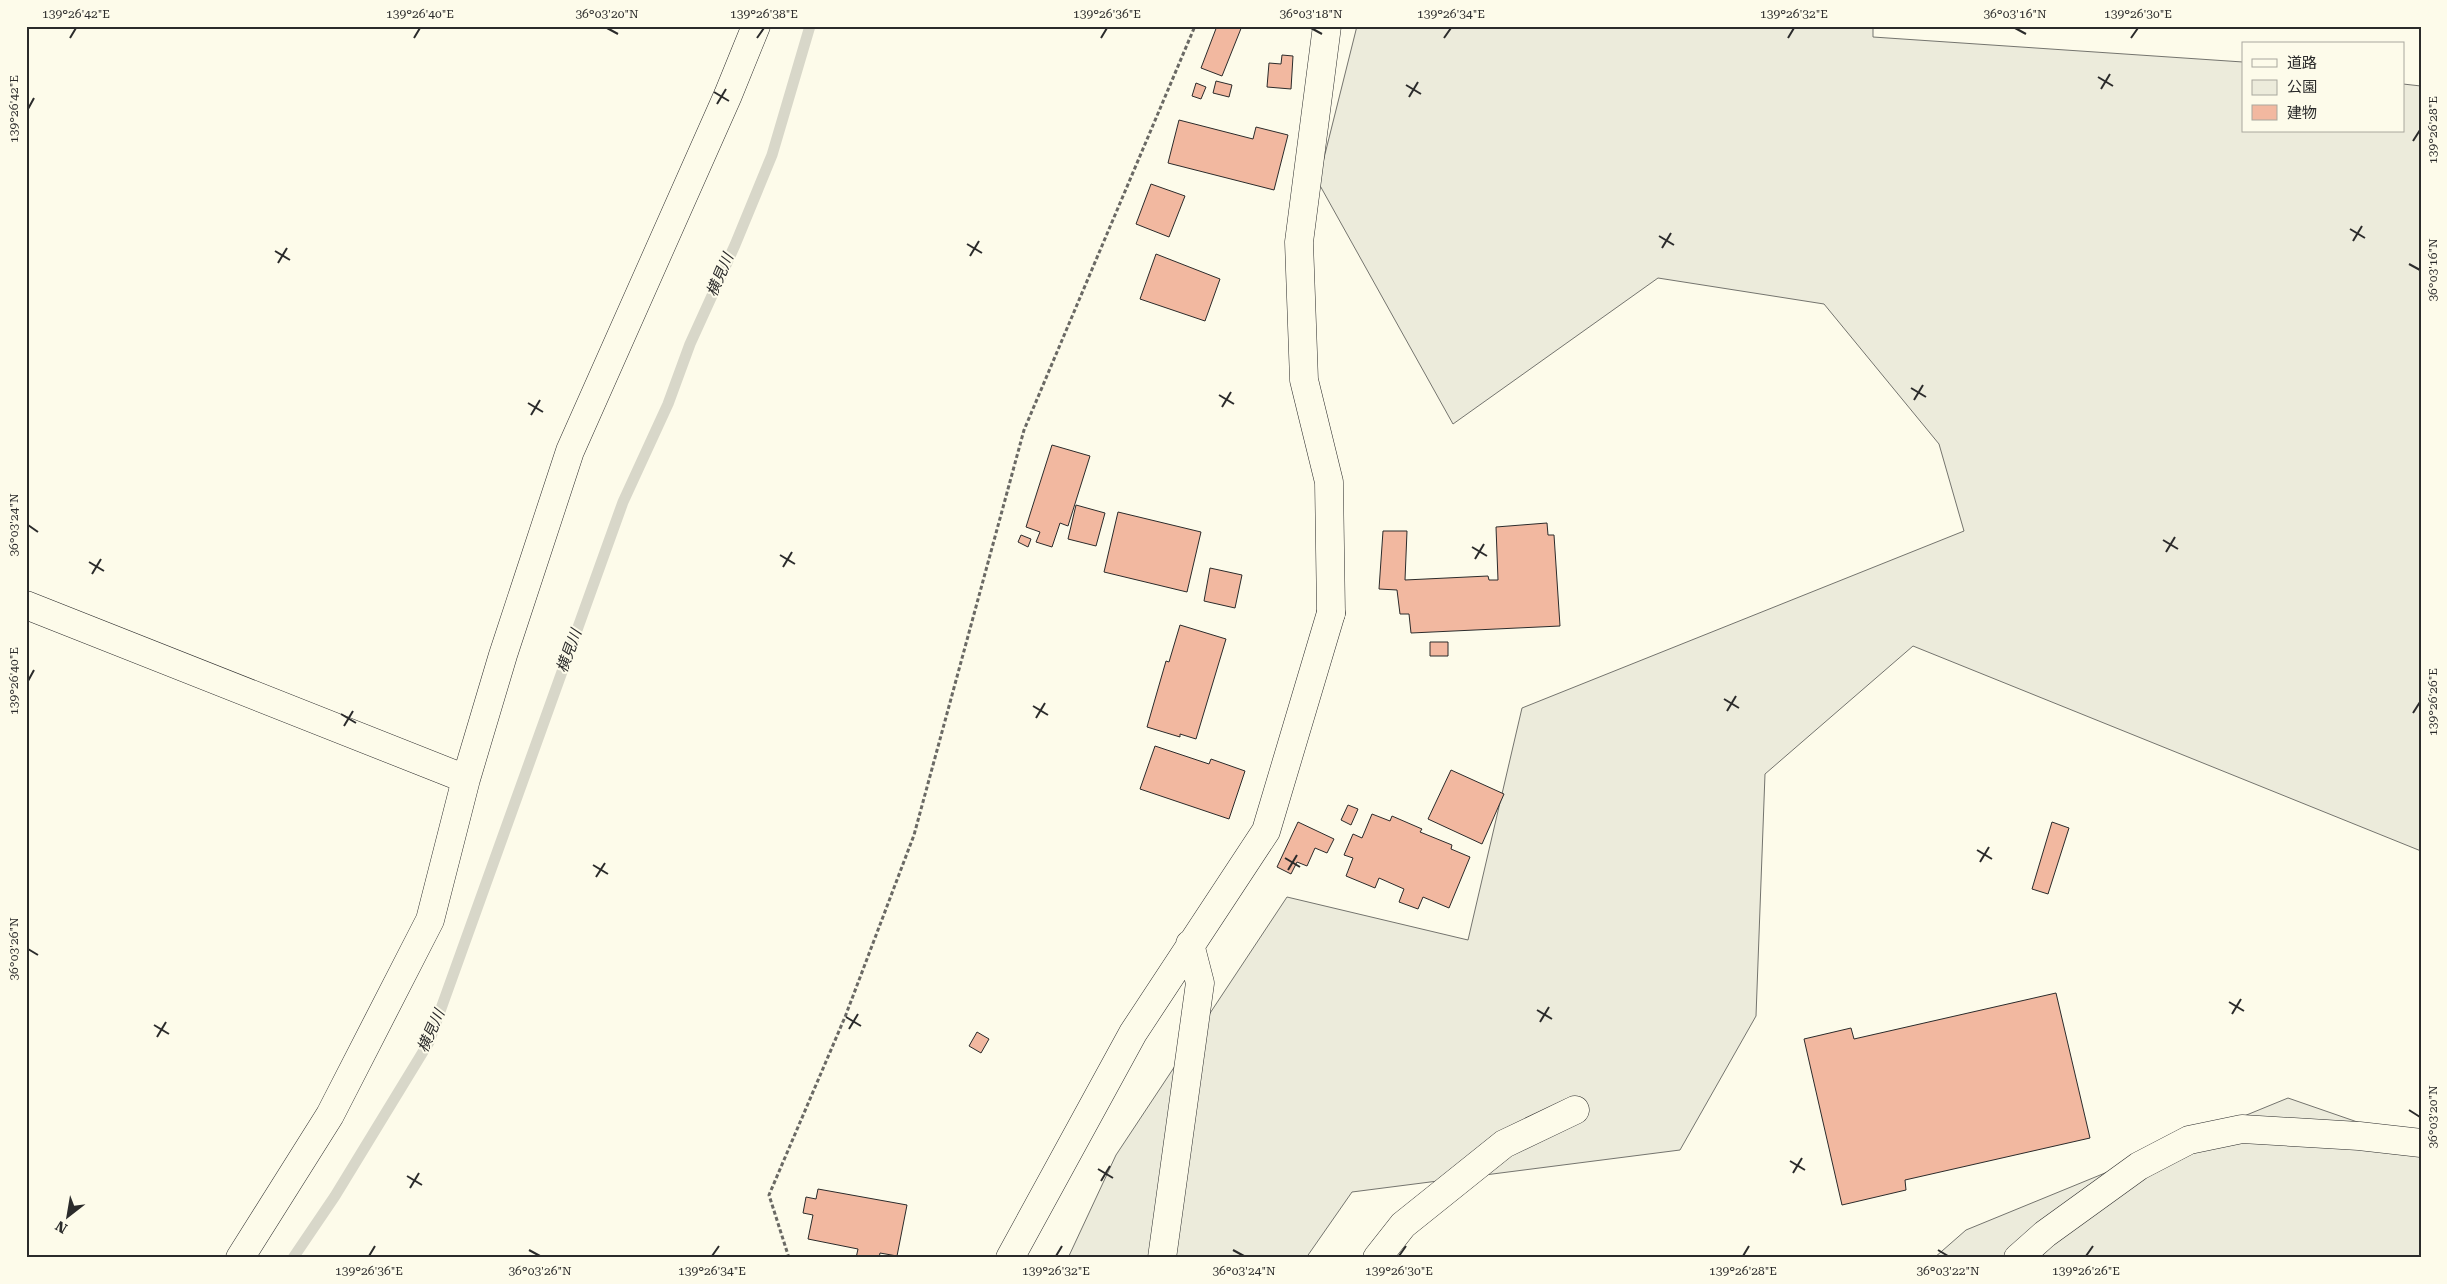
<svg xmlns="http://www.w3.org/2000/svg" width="2447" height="1284" font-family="'Roboto Serif','Noto Sans JP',serif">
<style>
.green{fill:#ecebdb;stroke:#74746e}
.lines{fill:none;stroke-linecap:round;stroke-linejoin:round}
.stream{stroke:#d8d7c9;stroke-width:11}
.building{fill:#f2b8a0;stroke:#2b2b2b}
.minor-casing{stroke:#2b2b2b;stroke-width:29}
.tertiary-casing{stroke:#2b2b2b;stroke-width:29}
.path{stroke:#6a6964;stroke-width:3;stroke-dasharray:4 2.5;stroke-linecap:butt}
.minor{stroke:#fdfbea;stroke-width:28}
.tertiary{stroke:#fdfbea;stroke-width:28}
.ticks{fill:none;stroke:#2b2b2b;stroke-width:2}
.labels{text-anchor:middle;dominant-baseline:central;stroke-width:4;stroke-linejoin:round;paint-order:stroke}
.water-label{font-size:15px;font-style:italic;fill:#2b2b2b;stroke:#fdfbea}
.neatline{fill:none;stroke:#2b2b2b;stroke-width:2}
.ticks-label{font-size:12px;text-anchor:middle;fill:#2b2b2b}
</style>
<rect width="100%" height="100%" fill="#fdfbea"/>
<path class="green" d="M1357,26h516v11l370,25v69h160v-47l18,2v765l-508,-205 -148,128 -9,242 -76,134 -328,42 -46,66h-238l48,-103 171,-258 181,43 54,-232 442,-177 -25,-87 -115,-140 -166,-26 -205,146 -135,-242z
M2288,1098l133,46v114h-487l32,-28z"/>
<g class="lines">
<path class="stream" d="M293,1258l42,-62 94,-154 194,-540 45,-98 22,-60 45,-99 37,-90 38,-129"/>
</g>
<path class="building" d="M1217,26h25l-20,50 -21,-8z
M1282,55l11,1 -2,33 -24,-2 2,-24 12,1z
M1216,81l16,4 -3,12 -16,-4z
M1196,83l10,4 -5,12 -9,-3z
M1179,120l74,19 3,-12 32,8 -14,55 -106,-27z
M1151,184l34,12 -16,41 -33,-13z
M1156,254l64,25 -15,42 -65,-22z
M1052,445l38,11 -22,70 -8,-3 -8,24 -16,-5 4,-10 -14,-5z
M1076,505l29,8 -9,33 -28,-7z
M1118,512l83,20 -14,60 -83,-20z
M1547,523l1,12h6l6,91 -149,7 -2,-19h-9l-3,-24 -18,-1 4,-58h24l-2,49 83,-4 1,4h9l-2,-53z
M1021,535l10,4 -3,8 -10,-5z
M1210,568l32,7 -7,33 -31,-7z
M1180,625l46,14 -30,100 -16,-5v3l-33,-10 19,-66 3,1z
M1430,642h18v14h-18z
M1155,746l54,18 2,-5 34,12 -16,48 -89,-30z
M1451,770l53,24 -22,50 -54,-25z
M1348,805l10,4 -7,16 -10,-5z
M1372,814l18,7 2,-5 30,13 -2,3 32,13 -1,4 19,8 -21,51 -26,-11 -5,12 -19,-7 5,-13 -25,-11 -4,10 -29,-12 7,-18 -9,-3 9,-21 9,4z
M1298,822l36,17 -7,14 -12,-5 -8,18 -10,-4 -6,12 -14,-7z
M2052,822l17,6 -21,66 -16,-5z
M2056,993l34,145 -185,42 1,10 -64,15 -38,-166 47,-11 3,11z
M977,1032l12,7 -8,14 -12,-7z
M818,1189l89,16 -10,51 -17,-3 -1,5h-23l2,-9 -50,-10 5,-24 -10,-2 3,-16 10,2z"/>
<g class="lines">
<g class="minor-casing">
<path id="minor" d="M26,605l440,174
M240,1258l90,-143 100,-195 36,-141 37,-124 67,-204 158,-356 28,-69
M1010,1258l123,-225 133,-202 65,-218
M1162,1258l38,-275 -10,-39
M1377,1258l26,-33 101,-81 71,-34
M2018,1258l27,-24 94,-68 50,-26 53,-11 117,7 62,7"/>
</g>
<g class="tertiary-casing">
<path id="tertiary" d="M1327,26l-28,216 5,138 25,102 2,131"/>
</g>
<path class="path" d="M789,1258l-20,-63 76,-178 69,-182 110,-405 171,-404"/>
<use href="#minor" class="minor"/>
<use href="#tertiary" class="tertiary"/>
</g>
<path class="ticks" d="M607,28l11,6M1311,28l11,6M2015,28l11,6M70,38l6,-10M414,38l6,-10M757,38l7,-10M1101,38l6,-10M1444,38l7,-10M1788,38l6,-10M2131,38l7,-10M2098,77l15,9M1406,85l15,9M2101,89l9,-15M714,92l15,9M1409,97l9,-15M717,104l9,-15M28,109l6,-11M2413,141l7,-11M2350,229l15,9M1659,236l15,9M2353,241l9,-15M967,244l15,9M1662,248l9,-15M275,251l15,9M970,256l9,-15M278,263l9,-15M2409,264l11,6M1911,388l15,9M1219,395l15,9M1914,400l9,-15M528,403l15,9M1222,407l9,-15M531,415l9,-15M28,525l10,7M2163,540l15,9M1472,547l15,9M2166,552l9,-15M780,555l15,9M1475,559l9,-15M89,562l15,9M783,567l9,-15M92,574l9,-15M28,681l6,-11M1724,699l15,9M1033,706l15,9M1727,711l9,-15M2413,713l7,-11M341,714l15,9M1036,718l9,-15M344,726l9,-15M1977,850l15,9M1285,858l15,9M1980,862l9,-15M593,865l15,9M1288,870l9,-15M596,877l9,-14M28,949l10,6M2229,1002l15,9M1537,1010l15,9M2232,1014l9,-15M846,1017l15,9M1540,1022l9,-15M154,1025l15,9M849,1029l9,-15M157,1037l9,-15M2409,1110l11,7M1790,1161l15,9M1098,1169l15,9M1793,1173l9,-15M407,1176l15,9M1101,1181l9,-15M410,1188l9,-15M529,1250l11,6M1233,1250l11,6M1938,1250l10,6M369,1256l6,-10M712,1256l7,-10M1056,1256l6,-10M1399,1256l7,-10M1743,1256l6,-10M2086,1256l7,-10"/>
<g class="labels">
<g class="water-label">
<text transform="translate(720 275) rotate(-67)">横見川</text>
<text transform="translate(569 651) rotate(-70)">横見川</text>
<text transform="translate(431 1031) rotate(-66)">横見川</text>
</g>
</g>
<rect width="2447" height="1284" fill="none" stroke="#fdfbea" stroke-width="55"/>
<rect x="2242" y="42" width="162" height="90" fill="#fdfbea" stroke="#a9a89e"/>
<rect x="2252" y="59" width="25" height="8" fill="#fdfbea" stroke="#a9a89e"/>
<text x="2287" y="68" font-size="15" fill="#2b2b2b">道路</text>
<rect x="2252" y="80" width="25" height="15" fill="#ecebdb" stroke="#a9a89e"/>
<text x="2287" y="92" font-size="15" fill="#2b2b2b">公園</text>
<rect x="2252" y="105" width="25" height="15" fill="#f2b8a0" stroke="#a9a89e"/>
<text x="2287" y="118" font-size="15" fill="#2b2b2b">建物</text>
<g transform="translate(68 1216) rotate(211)" stroke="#fdfbea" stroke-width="4" paint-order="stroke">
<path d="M0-4L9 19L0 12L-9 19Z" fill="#2b2b2b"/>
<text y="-8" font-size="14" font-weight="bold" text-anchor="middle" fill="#2b2b2b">N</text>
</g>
<rect x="28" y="28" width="2392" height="1228" class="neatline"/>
<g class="ticks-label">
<text x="76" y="18">139°26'42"E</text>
<text x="420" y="18">139°26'40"E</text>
<text x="607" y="18">36°03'20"N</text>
<text x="764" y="18">139°26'38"E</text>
<text x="1107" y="18">139°26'36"E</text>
<text x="1311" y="18">36°03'18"N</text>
<text x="1451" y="18">139°26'34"E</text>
<text x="1794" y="18">139°26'32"E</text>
<text x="2015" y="18">36°03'16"N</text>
<text x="2138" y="18">139°26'30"E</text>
<text transform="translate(14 109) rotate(-90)" y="4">139°26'42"E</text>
<text transform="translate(2433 130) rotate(-90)" y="4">139°26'28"E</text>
<text transform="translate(2433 270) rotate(-90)" y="4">36°03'16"N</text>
<text transform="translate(14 525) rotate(-90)" y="4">36°03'24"N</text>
<text transform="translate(14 681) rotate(-90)" y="4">139°26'40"E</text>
<text transform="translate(2433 702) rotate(-90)" y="4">139°26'26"E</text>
<text transform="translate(14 949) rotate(-90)" y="4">36°03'26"N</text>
<text transform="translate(2433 1117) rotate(-90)" y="4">36°03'20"N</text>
<text x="369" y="1275">139°26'36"E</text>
<text x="540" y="1275">36°03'26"N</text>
<text x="712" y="1275">139°26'34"E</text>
<text x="1056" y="1275">139°26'32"E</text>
<text x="1244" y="1275">36°03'24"N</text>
<text x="1399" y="1275">139°26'30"E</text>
<text x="1743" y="1275">139°26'28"E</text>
<text x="1948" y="1275">36°03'22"N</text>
<text x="2086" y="1275">139°26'26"E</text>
</g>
</svg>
